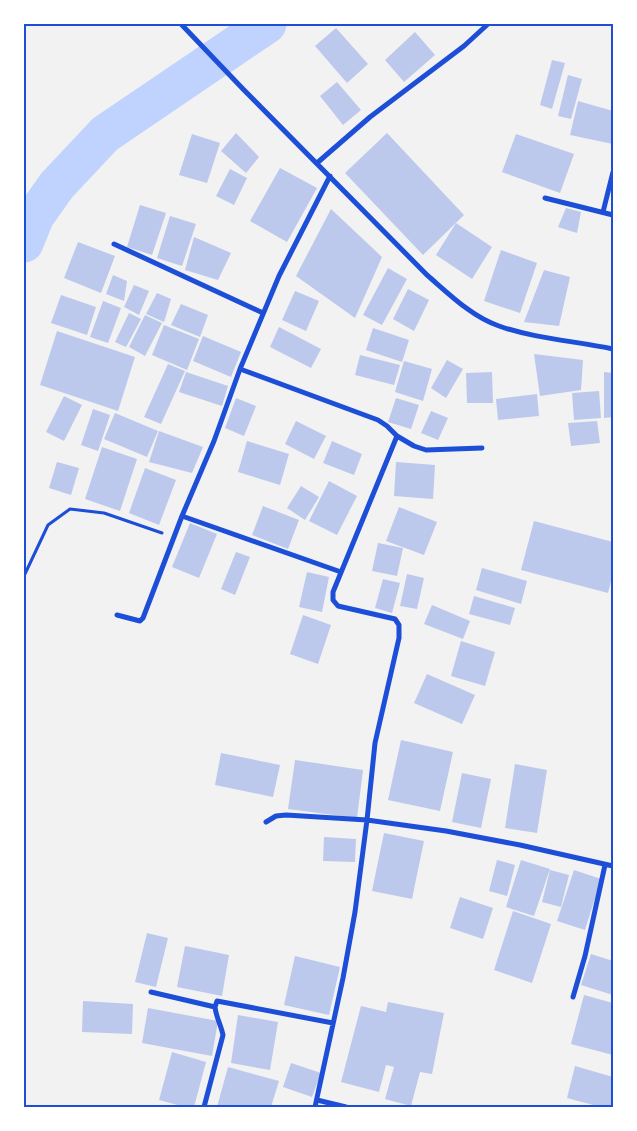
<svg xmlns="http://www.w3.org/2000/svg" width="637" height="1131" font-family="'Open Sans',sans-serif">
<style>
.lines{fill:none;stroke-linecap:round;stroke-linejoin:round}
.river{stroke:#bfd3fe;stroke-width:39}
.building{fill:#bdc9ec}
.path{stroke:#1d4ed8;stroke-width:3}
.minor{stroke:#1d4ed8;stroke-width:5}
.neatline{fill:none;stroke:#1d4ed8;stroke-width:2}
</style>
<rect width="100%" height="100%" fill="#f2f2f2"/>
<g class="lines">
<path class="river" d="M24,243l11,-27 22,-31 48,-51 162,-110"/>
</g>
<path class="building" d="M336,28l32,36 -21,19 -32,-37z
M415,32l20,23 -31,27 -19,-22z
M552,60l13,3 -13,46 -12,-4z
M568,75l14,4 -11,40 -13,-3z
M337,82l24,28 -18,15 -23,-29z
M578,101l35,10v33l-43,-9z
M236,133l23,24 -13,16 -25,-22z
M387,133l77,82 -41,40 -78,-82z
M192,134l28,9 -13,40 -28,-8z
M516,134l58,20 -14,39 -58,-21z
M280,168l37,20 -30,54 -37,-21z
M230,169l17,9 -13,27 -18,-9z
M140,205l26,8 -14,42 -25,-8z
M566,208l15,4 -4,21 -19,-6z
M331,209l51,48 -27,61 -59,-42z
M170,216l26,8 -14,42 -25,-8z
M456,223l36,24 -20,32 -36,-24z
M194,237l37,16 -13,27 -33,-10z
M78,242l37,14 -14,37 -37,-15z
M501,250l36,13 -17,50 -36,-12z
M388,268l19,11 -25,46 -19,-10z
M544,270l26,7 -11,49 -35,-4z
M113,275l14,6 -3,20 -18,-7z
M134,285l15,6 -10,24 -15,-8z
M408,289l21,11 -15,31 -21,-12z
M295,291l24,10 -13,30 -24,-11z
M157,293l14,6 -7,23 -18,-8z
M61,295l35,12 -9,28 -36,-12z
M103,301l18,7 -13,35 -18,-6z
M181,304l27,11 -8,22 -29,-12z
M129,313l12,6 -15,28 -11,-5z
M145,315l17,8 -17,33 -16,-9z
M164,325l35,14 -12,31 -35,-15z
M279,327l42,22 -10,19 -41,-21z
M373,328l36,12 -7,22 -36,-12z
M57,331l78,26 -17,54 -78,-26z
M203,336l38,16 -10,25 -38,-16z
M534,354l49,6 -2,30 -41,6z
M360,355l40,10 -6,20 -39,-10z
M447,360l16,9 -17,29 -15,-10z
M404,361l28,8 -9,32 -28,-9z
M168,364l17,7 -24,53 -17,-7z
M186,372l42,14 -6,20 -43,-14z
M492,372l1,31h-26l-1,-30z
M604,372l9,1v44l-9,1z
M599,391l2,27 -27,2 -2,-27z
M537,394l2,22 -41,4 -2,-21z
M64,396l18,9 -18,36 -18,-9z
M236,398l20,8 -12,30 -19,-8z
M396,398l23,7 -8,24 -23,-7z
M93,409l17,6 -12,36 -17,-6z
M431,411l17,7 -10,22 -17,-7z
M115,413l43,18 -11,26 -43,-18z
M296,421l30,15 -12,23 -29,-15z
M597,421l3,22 -29,3 -3,-23z
M159,431l44,16 -11,26 -43,-11z
M247,441l42,13 -9,31 -42,-13z
M332,441l30,13 -8,21 -31,-12z
M102,447l35,12 -17,52 -35,-12z
M57,462l22,6 -8,27 -22,-7z
M396,462l39,3 -2,34 -39,-3z
M145,468l31,12 -17,45 -30,-12z
M329,481l28,15 -20,39 -28,-14z
M301,486l18,11 -14,23 -18,-12z
M263,506l36,14 -11,29 -36,-14z
M399,507l38,15 -13,33 -38,-14z
M534,521l79,21v31l-5,20 -87,-23z
M190,523l27,11 -18,44 -27,-11z
M378,543l25,5 -6,28 -25,-5z
M236,552l14,5 -15,38 -14,-6z
M482,568l45,13 -6,23 -45,-14z
M307,572l22,5 -7,35 -23,-5z
M407,574l17,4 -7,31 -17,-3z
M383,579l17,4 -8,30 -17,-5z
M474,596l41,12 -5,17 -41,-11z
M432,605l38,16 -7,18 -39,-15z
M303,615l28,10 -13,39 -28,-10z
M461,641l34,11 -10,34 -34,-10z
M427,674l48,21 -13,29 -48,-21z
M401,740l52,12 -13,59 -52,-11z
M221,753l59,12 -7,32 -58,-12z
M295,760l68,10 -6,48 -69,-9z
M515,764l32,6 -10,63 -32,-5z
M462,773l29,6 -10,49 -29,-6z
M384,833l40,8 -12,58 -40,-8z
M324,837l32,2 -1,23 -32,-1z
M497,860l18,5 -8,31 -18,-5z
M521,860l29,9 -16,47 -28,-9z
M550,870l19,5 -8,32 -19,-5z
M574,870l27,9 -16,51 -28,-9z
M460,897l33,11 -10,31 -33,-11z
M513,911l38,13 -19,59 -38,-13z
M147,933l21,5 -12,49 -21,-5z
M185,946l44,9 -7,41 -45,-9z
M591,954l22,7v34l-32,-10z
M295,956l45,11 -11,48 -45,-10z
M584,995l29,8v52l-42,-11z
M83,1001l50,3 -1,30 -50,-2z
M388,1002l56,11 -12,61 -12,-2 -9,34 -26,-7 9,-32 -8,-2 -7,27 -38,-10 20,-76 25,6z
M148,1008l70,13 -6,35 -70,-13z
M238,1015l40,7 -8,48 -39,-7z
M172,1052l34,10 -12,45h-9l-26,-7z
M291,1063l30,10 -9,24 -29,-10z
M575,1066l38,11v30h-12l-34,-9z
M228,1067l51,14 -8,26h-54z"/>
<g class="lines">
<path class="path" d="M24,576l24,-51 22,-16 34,4 58,20"/>
<path class="minor" d="M181,24l62,65 184,186c22,19 45,42 72,51 37,13 77,15 114,23
M317,163l53,-46 94,-71 24,-22
M545,198l68,17
M603,212l10,-40
M114,244l149,69
M240,369l138,51 9,6 10,10 -64,156v8l5,6 57,13 4,6v13l-24,105 -8,77 -81,-5 -10,1 -10,6
M397,436l17,10 12,4 56,-2
M182,516l159,56
M117,615l23,6 3,-3 39,-102 32,-75 26,-72 39,-93 51,-100
M151,992l64,15 2,-6 116,22
M573,997l12,-41 20,-91
M317,1100l29,7
M204,1107l19,-72c-2,-10 -7,-18 -8,-28
M315,1107l28,-129 12,-66 12,-92 79,11 74,14 93,21"/>
</g>
<rect width="637" height="1131" fill="none" stroke="#ffffff" stroke-width="50"/>
<rect x="25" y="25" width="587" height="1081" class="neatline"/>
</svg>
